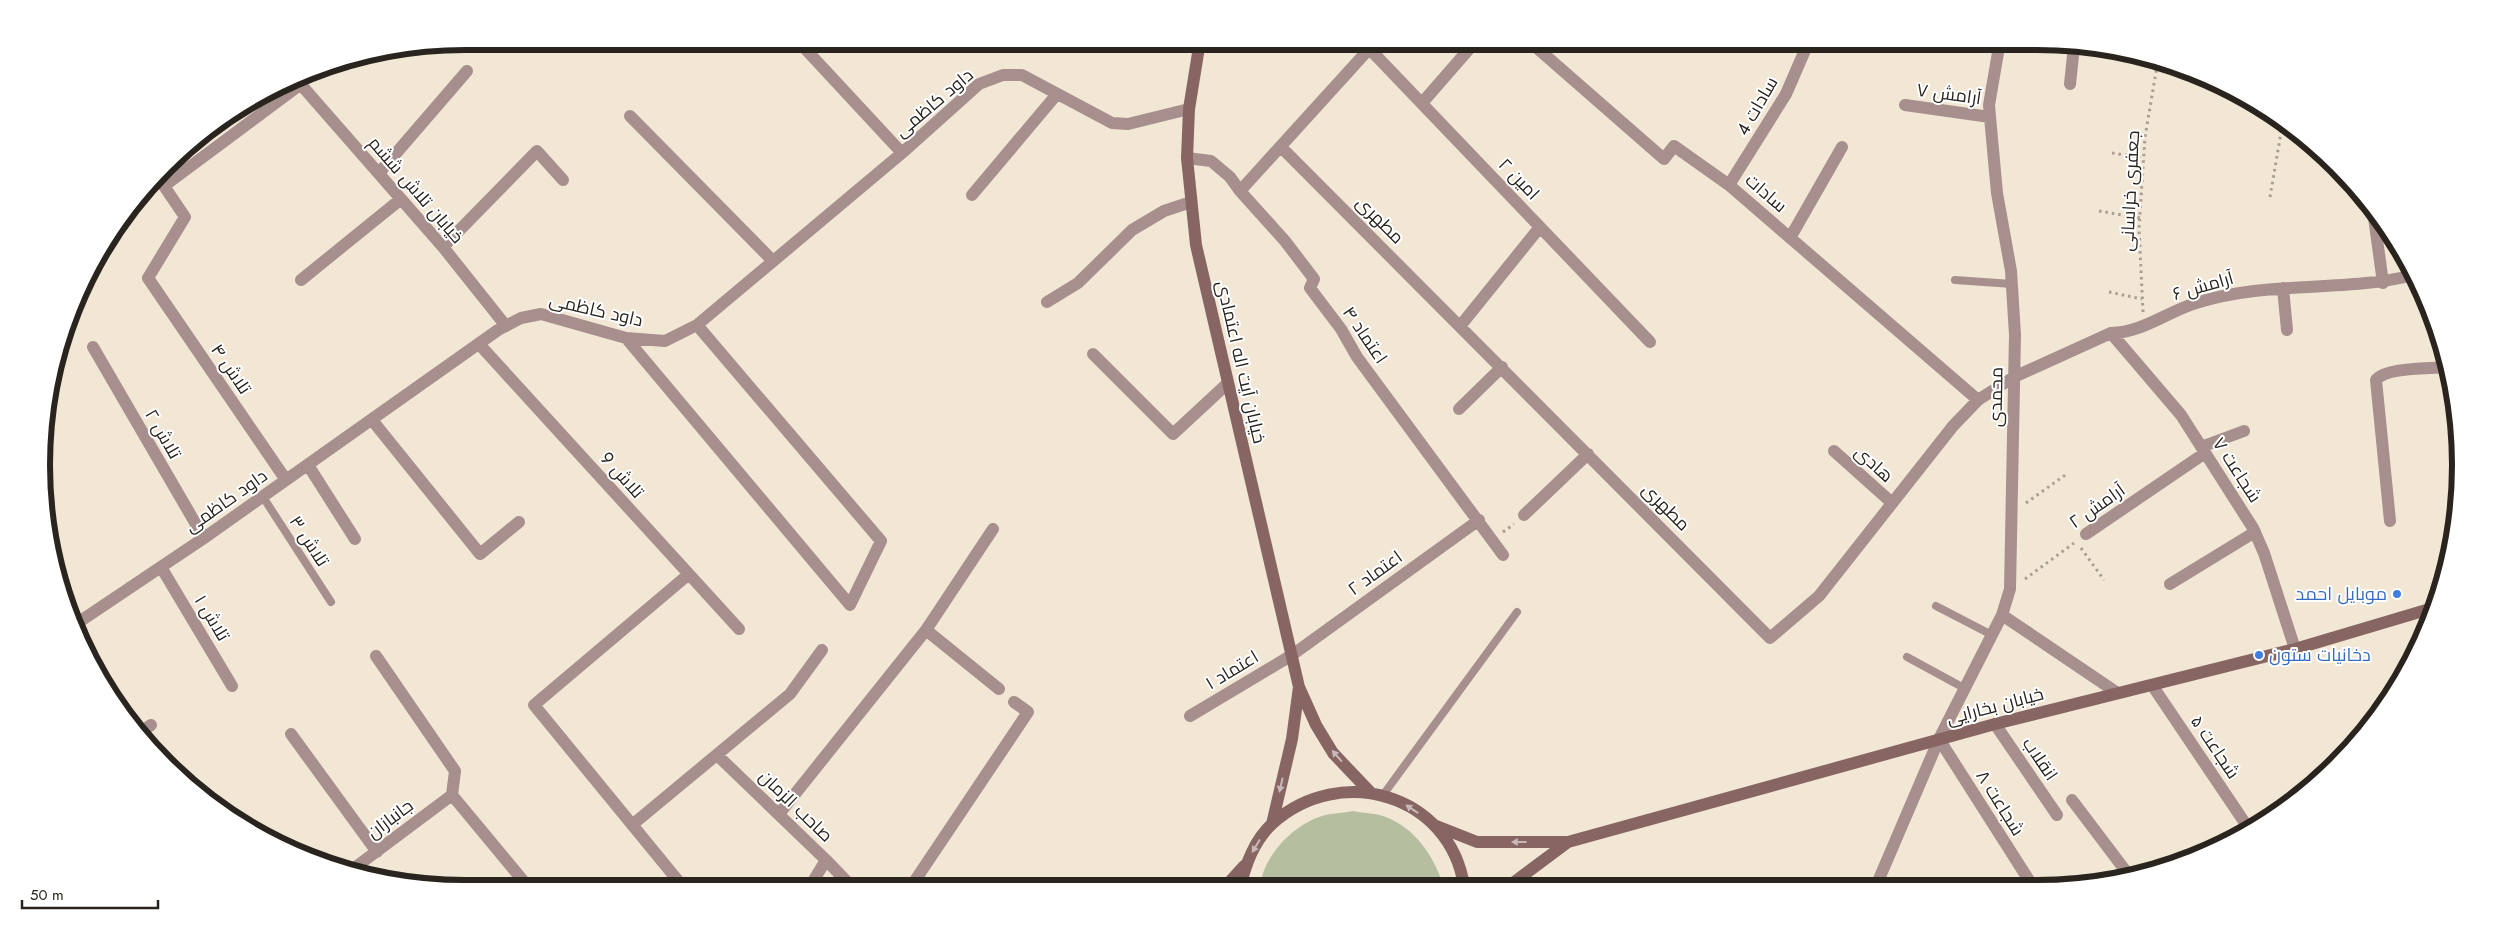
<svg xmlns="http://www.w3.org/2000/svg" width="2502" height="930" font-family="Jost,Cairo,sans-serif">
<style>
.green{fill:#b5bf9f}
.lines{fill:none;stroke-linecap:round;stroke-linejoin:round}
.path{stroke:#a89e91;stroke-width:3;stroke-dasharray:2.5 4;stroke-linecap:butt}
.service{stroke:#a78f8e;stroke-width:8}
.minor{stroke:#a78f8e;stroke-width:12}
.secondary{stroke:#876563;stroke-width:12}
.oneway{fill:#c9bab9}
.shop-dot{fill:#3f7fe0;stroke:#fff;stroke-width:2}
.labels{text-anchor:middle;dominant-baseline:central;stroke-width:4;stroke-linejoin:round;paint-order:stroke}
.street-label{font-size:18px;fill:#29241e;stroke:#fff}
.shop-label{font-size:18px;fill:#366cbe;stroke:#fff;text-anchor:end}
.rim{fill:none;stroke:#29241e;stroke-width:6}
</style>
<rect width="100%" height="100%" fill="#f2e6d5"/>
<path class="green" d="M1353,811c10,2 21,2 30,5 32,11 51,40 61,71h-184c3,-31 33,-62 62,-71 9,-3 21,-3 31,-5z"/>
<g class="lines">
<path class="path" d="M2112,153l32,5
M2270,197l13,-76
M2099,211l41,7
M2109,292l33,7
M2143,312l-4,-83 6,-92 13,-77
M2026,503l42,-30
M1503,532l11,-8
M2081,548l23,32
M2025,579l49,-36"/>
<path class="service" d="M1955,280l57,4
M263,497l68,105
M1936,606l56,29
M1907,657l57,31
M1383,795l134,-183"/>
<path class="minor" d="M798,41l104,112
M1362,41l288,301
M1529,41l135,118 10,-13 55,39 249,215
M1694,41l6,5
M296,79l147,168 63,79
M2070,84l4,-38
M1422,103l54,-62
M1905,105l85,12
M630,116l143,145
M1281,147l489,491 49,-42 134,-170 25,-26 36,-23 97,-44c30,0 56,-21 85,-30 72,-23 145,-10 218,-28
M1187,158l24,3 19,16 10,14 45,50 29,38 -4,9 31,41 16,28 146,198
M379,173l88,-102
M1729,185l57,-91 23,-53
M1240,191l129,-142
M972,195l85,-101
M2373,210l10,73
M1790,238l52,-91
M443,247l94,-96 26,29
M301,280l100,-81
M2283,288l4,42
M1047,302l31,-19 54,-53 32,-19 27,-9
M2430,310l22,76
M1461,325l79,-98
M2111,333l70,82 72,113 11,25 31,96
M626,338l224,267 31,-64 -184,-216
M479,344l260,285
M93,347l111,191
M1093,354l80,80 55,-51
M1459,409l43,-42
M372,420l108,134 39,-32
M2201,447l43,-16
M1834,451l57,51
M308,465l47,74
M286,480l-138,-202 37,-61 -21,-31 137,-102
M1524,515l64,-61
M2390,521l-14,-141c10,-13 53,-11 70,-13
M2086,534l119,-81
M161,567l71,119
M2170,584l85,-52
M2002,615l114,77
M73,626l131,-88 294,-208 23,-12 20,-4 85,24 39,3 32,-16 205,-172 77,-69 24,-9h19l90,48 16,1 61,-15
M926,630l67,-101
M376,656l79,115 -3,24 78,94
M2152,685l97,144
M1190,716l102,-61 187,-135
M1995,724l62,91
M142,731l9,-6
M291,734l86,118
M1939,739l93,146
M717,755l109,105 -17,28
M2302,793l16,-11
M2072,800l56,74
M779,814l147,-184 73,59
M632,825l158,-131 32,-44
M826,860l27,28
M349,872l103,-77
M1876,886l63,-147 63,-124 8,-26 5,-254 -4,-64 -14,-78 -7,-76 -1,-12 11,-64
M684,888l-150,-183 155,-131
M910,888l118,-176 -14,-10"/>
<path class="secondary" d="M1200,41l-11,68 -2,49 9,87 103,442
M1272,824l20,-85 7,-52 17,38 17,28 37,39
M1434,825l43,17h91l427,-118 300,-75 138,-41
M1509,886l59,-44
M1225,887l19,-21
M1240,887c6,-23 14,-47 33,-64 67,-60 177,-29 191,63"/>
</g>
<defs><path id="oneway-solid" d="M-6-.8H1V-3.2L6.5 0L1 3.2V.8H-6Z" transform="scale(1.25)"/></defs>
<g class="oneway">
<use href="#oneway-solid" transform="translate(1337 756) rotate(-131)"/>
<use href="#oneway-solid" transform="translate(1281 785) rotate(103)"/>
<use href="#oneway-solid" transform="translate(1412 809) rotate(-147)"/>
<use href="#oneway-solid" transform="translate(1519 842) rotate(-180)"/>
<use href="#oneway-solid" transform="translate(1256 846) rotate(121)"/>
</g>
<g class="shop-dot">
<circle cx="2397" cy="594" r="5"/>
<circle cx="2259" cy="655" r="5"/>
</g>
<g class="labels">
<g class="street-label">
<text transform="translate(1949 94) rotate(8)">آرامش ۷</text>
<text transform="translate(934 103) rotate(-40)">داود کاظمی</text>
<text transform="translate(1757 106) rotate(-60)">سادات 4</text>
<text transform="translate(1519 179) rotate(46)">امین ۲</text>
<text transform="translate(416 190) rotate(49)">خیابان تلاش ششم</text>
<text transform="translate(2130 191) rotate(-87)">جعفری خراسانی</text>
<text transform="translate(1766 193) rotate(41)">سادات</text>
<text transform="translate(1380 220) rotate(45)">مطهری</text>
<text transform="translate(2203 286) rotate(-16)">آرامش ۶</text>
<text transform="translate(596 310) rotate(13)">داود کاظمی</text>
<text transform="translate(1365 335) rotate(56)">اعتماد ۴</text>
<text transform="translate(1241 362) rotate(77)">خیابان آیت اله اعتمادی</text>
<text transform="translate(231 369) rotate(56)">تلاش ۴</text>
<text transform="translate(1996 397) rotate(-89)">محمدی</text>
<text transform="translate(163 434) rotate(60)">تلاش ۲</text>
<text transform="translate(1874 464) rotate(42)">هادی</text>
<text transform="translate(2237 470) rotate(57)">شجاعت ۷</text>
<text transform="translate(622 475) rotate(48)">تلاش 9</text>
<text transform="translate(226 501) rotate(-35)">داود کاظمی</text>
<text transform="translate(2097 506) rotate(-35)">آرامش ۲</text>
<text transform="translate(1666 507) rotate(45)">مطهری</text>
<text transform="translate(309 541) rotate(57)">تلاش ۳</text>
<text transform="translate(1375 573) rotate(-36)">اعتماد ۲</text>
<text transform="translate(212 618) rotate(59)">تلاش ۱</text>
<text transform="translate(1232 670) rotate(-31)">اعتماد ۱</text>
<text transform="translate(1995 706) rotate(-15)">خیابان بخارایی</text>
<text transform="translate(2215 747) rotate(56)">شجاعت ۵</text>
<text transform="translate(2040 759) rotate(56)">انقلاب</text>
<text transform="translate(2000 803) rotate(58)">شجاعت ۸</text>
<text transform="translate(796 806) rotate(44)">صاحب الزمان</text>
<text transform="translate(390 819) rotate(-37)">جانبازان</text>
</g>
<g class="shop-label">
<text x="2387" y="594">موبایل احمد</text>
<text x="2269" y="655" text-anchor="start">دخانیات ستون</text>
</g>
</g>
<path d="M0 0H2502V930H0ZM465 50H2037A415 415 0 0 1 2452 465V465A415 415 0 0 1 2037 880H465A415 415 0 0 1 50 465V465A415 415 0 0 1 465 50Z" fill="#fff" fill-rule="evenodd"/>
<path class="rim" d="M465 50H2037A415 415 0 0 1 2452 465V465A415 415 0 0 1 2037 880H465A415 415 0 0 1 50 465V465A415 415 0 0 1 465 50Z"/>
<path d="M22 900v8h136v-8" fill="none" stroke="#29241e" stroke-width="2.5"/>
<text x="30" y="900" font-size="15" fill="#29241e" stroke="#ffffff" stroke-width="4" paint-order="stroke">50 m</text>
</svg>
